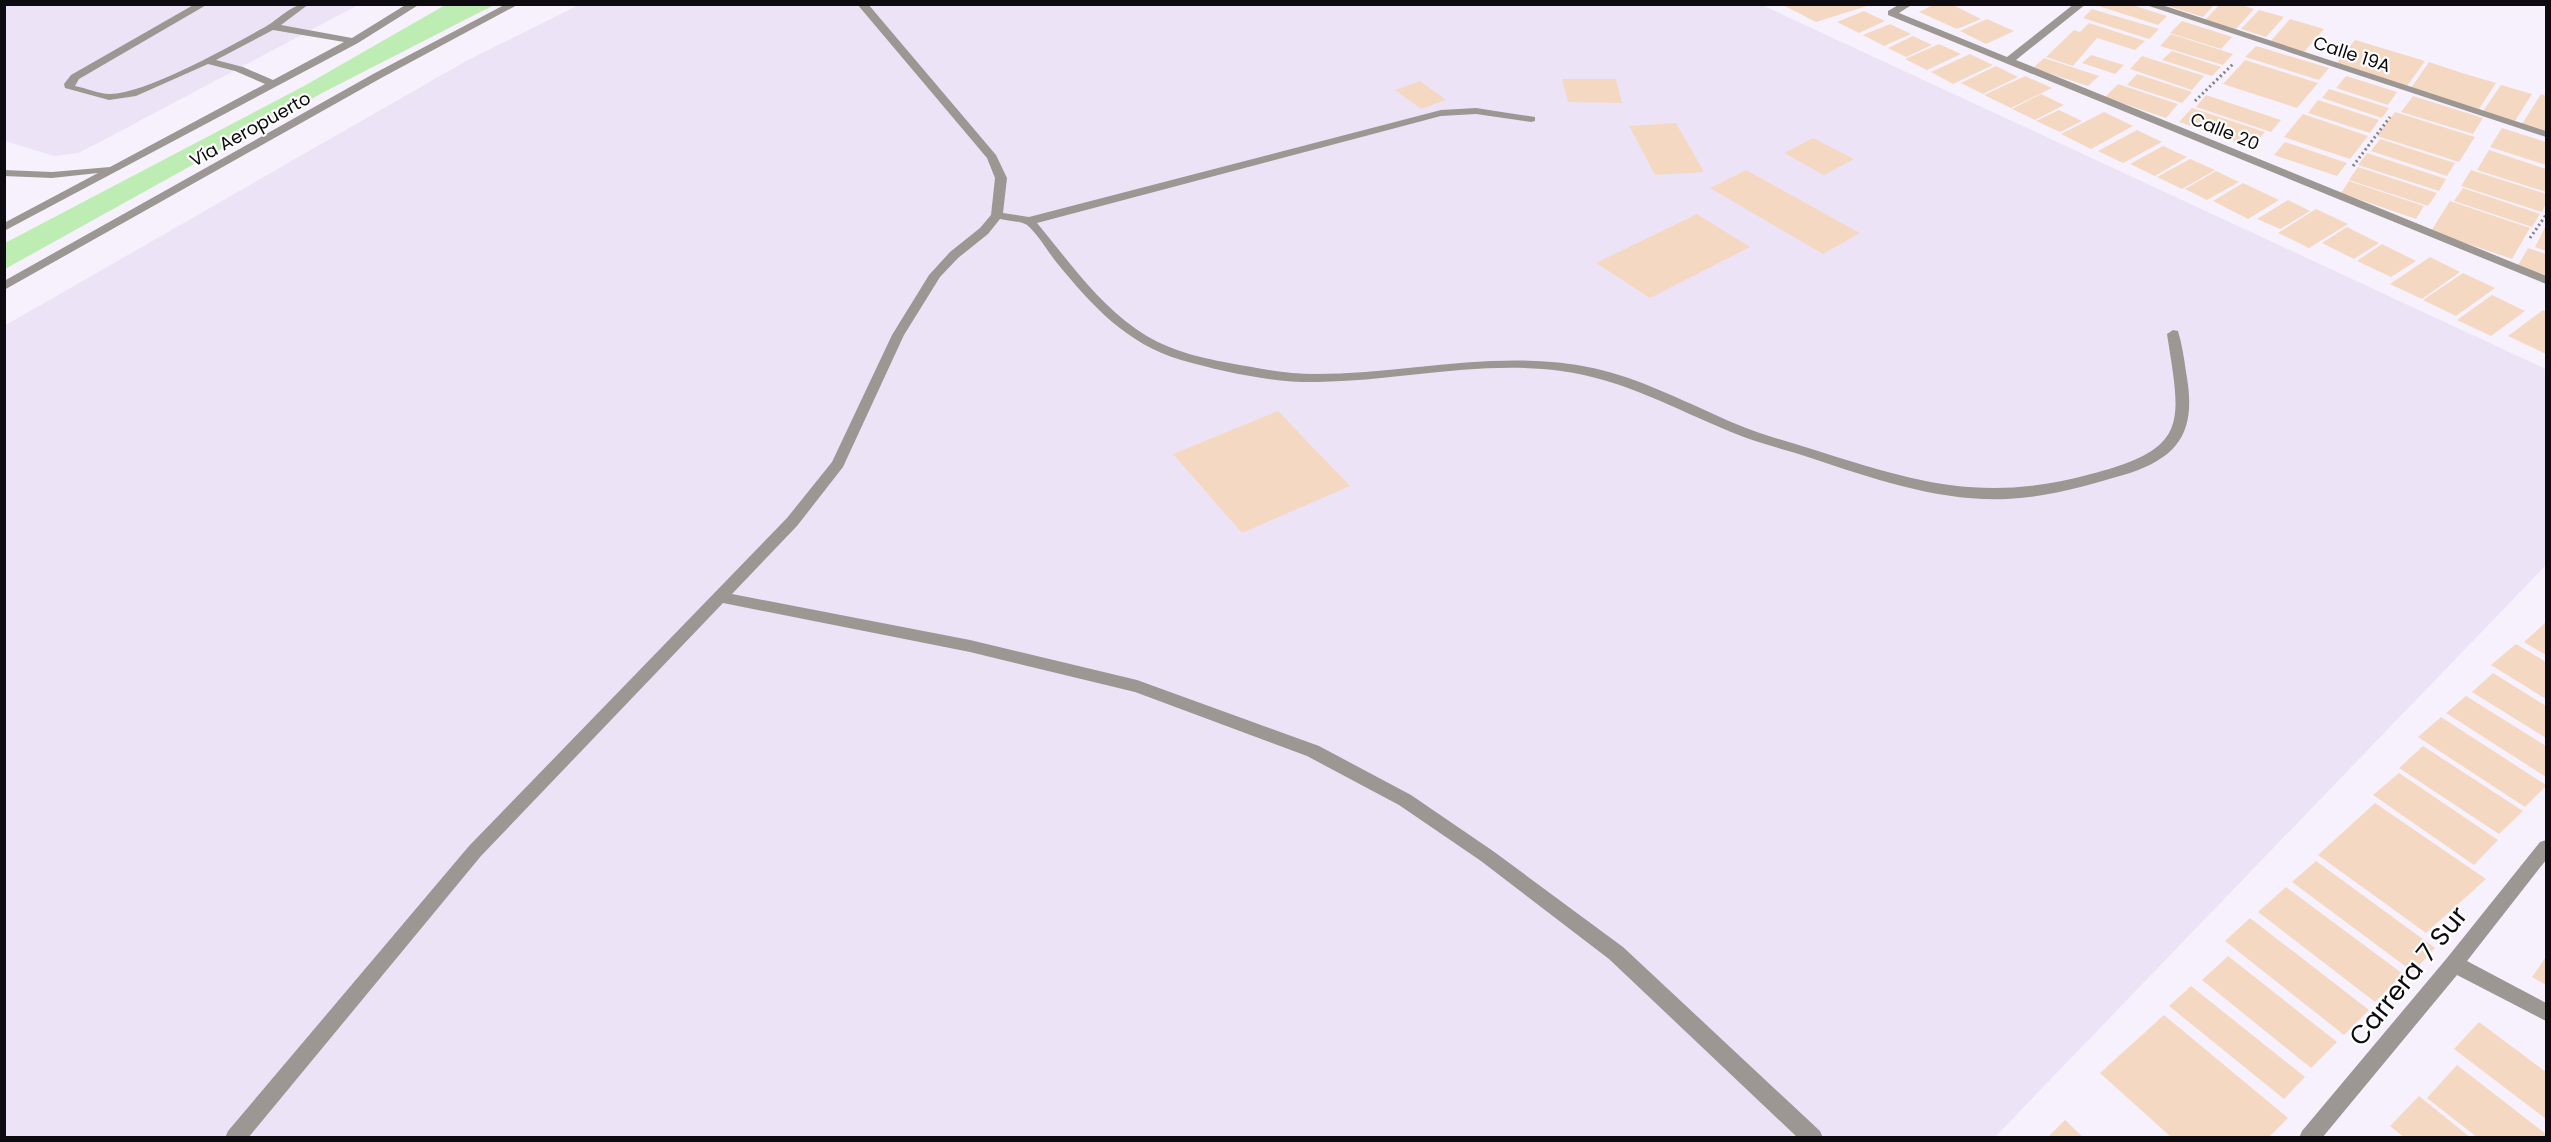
<svg xmlns="http://www.w3.org/2000/svg" width="2551" height="1142" font-family="Poppins,sans-serif">
<style>
.built{fill:#ece4f6}
.green{fill:#bdedb2}
.building{fill:#f5d8c1}
.lines{fill:none;stroke-linecap:round;stroke-linejoin:round}
.path{stroke:#848088;stroke-width:3;stroke-dasharray:2 3;stroke-linecap:butt}
.minor{fill:#9c9793;fill-rule:evenodd}
.labels{text-anchor:middle;dominant-baseline:central;stroke-width:4.5;stroke-linejoin:round;paint-order:stroke}
.far-street-label{font-size:18px;fill:#0d0b0f;stroke:#fff}
.near-street-label{font-size:26px;fill:#0d0b0f;stroke:#fff}
</style>
<rect width="100%" height="100%" fill="#f7f1fe"/>
<path class="built" d="M4,5h354l-260,138 -20,10 -24,3 -49,-15z
M579,5h1183l784,364v196l-551,572h-1990l-1,-811 462,-265z"/>
<path class="green" d="M447,4l47,1 -170,87 -319,177v-26l299,-157z"/>
<path class="building" d="M1781,4h89v1l-54,17z
M1935,4h16l30,15 -24,10 -38,-17z
M2092,4h37l38,12 -9,9z
M2162,4h53l-12,13z
M2220,4h19l15,5 -18,20 -31,-9z
M2092,9l67,20 -10,10 -66,-21z
M2259,10l25,7 -18,20 -25,-8z
M1864,11l21,10 -26,12 -22,-11z
M1987,19l27,12 -28,13 -26,-13z
M2290,19l34,10 -20,23 -34,-10z
M2182,21l50,16 -11,12 -51,-16z
M2089,23l56,18 -10,9 -38,-12 -24,28 -27,-9 28,-27 6,2z
M1890,24l21,10 -27,12 -21,-11z
M2171,34l62,20 -10,11 -63,-19z
M1913,36l19,9 -26,12 -18,-9z
M2355,40l70,21 -18,25 -71,-22z
M1939,44l22,10 -34,16 -22,-11z
M2256,46l73,22 -10,12 -74,-23z
M2172,51l49,16 -9,9 -50,-16z
M1970,54l23,11 -40,19 -22,-12z
M2091,55l33,10 -9,9 -33,-11z
M2142,56l62,20 -12,14 -62,-21z
M2044,58l55,18 -11,10 -55,-18z
M2245,60l73,23 -21,25 -74,-24z
M2429,62l33,11 34,10 -17,26 -68,-21z
M1996,66l22,11 -35,17 -22,-11z
M2137,74l55,18 -10,11 -55,-18z
M2025,76l27,12 -41,20 -27,-13z
M2346,76l51,16 -9,13 -52,-17z
M1562,79h54l6,24 -54,-1z
M1420,81l26,19 -25,9 -26,-19z
M2118,84l60,20 -12,14 -61,-21z
M2501,85l31,9 -17,27 -32,-10z
M2329,89l60,19 -7,10 -60,-20z
M2041,94l23,11 -29,15 -23,-11z
M2541,94l5,2v35l-24,-7z
M2206,95l75,25 -10,12 -75,-25z
M2413,96l70,22 -10,16 -72,-22z
M2318,100l61,20 -9,13 -62,-20z
M2192,108l73,24 -13,15 -73,-25z
M2059,110l23,11 -22,11 -24,-11z
M2104,112l29,14 -42,23 -30,-15z
M2395,112l80,25 -16,25 -82,-26z
M2303,114l65,22 -18,23 -66,-22z
M1676,123l28,49 -49,3 -26,-49z
M2502,128l44,14v23l-56,-18z
M2137,130l25,12 -39,21 -25,-12z
M1813,138l41,21 -30,16 -40,-22z
M2380,139l75,24 -8,13 -76,-25z
M2285,142l62,21 -10,13 -63,-21z
M2163,146l24,11 -32,19 -25,-12z
M2489,150l57,19v23l-69,-22z
M2367,153l79,26 -7,12 -81,-26z
M2190,159l25,11 -33,19 -25,-12z
M2358,167l79,26 -9,13 -79,-26z
M1746,170l114,63 -37,21 -113,-66z
M2471,170l75,24v10l-4,8 -81,-26z
M2216,171l23,11 -32,18 -22,-11z
M2349,181l75,25 -8,13 -75,-26z
M2243,183l36,17 -31,19 -35,-18z
M2463,188l77,26 -8,13 -78,-26z
M2288,200l22,11 -30,18 -23,-10z
M2450,201l80,27 -18,31 -81,-28z
M2316,209l32,15 -39,24 -31,-15z
M1697,214l53,33 -100,51 -54,-35z
M2546,225v26l-11,-4z
M2347,227l32,16 -25,16 -32,-16z
M2382,244l34,17 -25,16 -34,-16z
M2528,248l18,6v23l-29,-10z
M2430,257l30,15 -38,27 -32,-15z
M2463,273l32,15 -39,28 -33,-16z
M2492,295l33,16 -34,25 -34,-16z
M2543,310l3,2v42l-38,-18z
M1278,411l72,75 -108,47 -69,-79z
M2546,622v33l-22,-13z
M2516,644l30,18v37l-55,-34z
M2493,673l53,33v32l-74,-46z
M2466,696l80,50v31l-100,-64z
M2441,717l105,68v1l-21,21 -107,-70z
M2423,746l100,65 -24,23 -100,-66z
M2399,773l99,67 -24,25 -101,-70z
M2375,803l111,76 -60,54 -108,-78z
M2316,861l119,87 -22,24 -121,-90z
M2286,887l117,87 -28,28 -117,-90z
M2250,918l119,92 -25,25 -119,-94z
M2228,956l109,86 -26,26 -109,-88z
M2546,957v28l-14,-8z
M2191,986l114,91 -21,22 -115,-93z
M2164,1015l124,103 -20,20h-96l-72,-65z
M2479,1022l67,50v47l-92,-70z
M2457,1065l89,69v4h-68l-51,-40z
M2419,1096l52,42h-66l-15,-12z
M2065,1120l19,18h-37z"/>
<g class="lines">
<path class="path" d="M2195,101l38,-37
M2353,166l37,-49
M2530,238l16,-23"/>
<path class="minor" d="M195,4h13l-129,75 -4,7c11,2 24,8 35,8 38,-1 120,-48 155,-67 16,-9 25,-23 44,-23l-28,21 71,13 55,-34h13l-62,39 -354,188v-8l94,-50 -46,5 -48,-2v-6l48,2 58,-5 155,-83 -30,-13 -27,-7 -72,32 -27,4 -44,-12 -1,-4 7,-9zM273,30l71,12 -71,38 -30,-13 -27,-7z
M506,4h13l-136,73 -379,213v-9l371,-208z
M857,4h11l128,151 11,23 -4,35 26,4 412,-107 35,-2 59,9v4l-4,1 -55,-8 -35,2 -404,107c31,37 59,78 99,106 28,20 61,28 93,34 28,5 57,11 86,11 93,0 186,-26 278,-6 50,11 96,36 143,56 26,11 54,18 82,27 101,32 167,52 273,23 99,-26 90,-50 76,-140l6,-4 5,1c4,13 6,27 8,41 10,54 -2,83 -56,101 -40,12 -81,24 -123,26 -67,3 -133,-20 -196,-41 -27,-9 -54,-15 -80,-26 -56,-23 -108,-53 -170,-61 -80,-11 -162,10 -243,11 -45,1 -94,-10 -137,-22 -54,-16 -89,-54 -124,-97 -9,-11 -19,-29 -30,-38 -7,-4 -19,-4 -27,-6l-12,15 -30,24 -18,19 -36,58 -61,132 -46,59 -65,68 238,46 167,40 182,66 92,49 82,56 130,96 197,184 3,7h-25l-189,-179 -128,-98 -82,-56 -92,-49 -172,-64 -165,-40 -247,-49 -242,253 -233,282h-23l3,-7 241,-285 318,-328 45,-56 60,-127 37,-60 21,-23 30,-24 11,-13 4,-37 -8,-20z
M1900,4h13l-14,9 108,44 67,-53h12l-70,56 530,216v8l-658,-269v-4z
M2143,4h16l387,127v6z
M2546,840v20l-79,101 79,42v18l-89,-46 -135,163h-23l3,-7 145,-173 93,-116z"/>
</g>
<g class="labels">
<g class="far-street-label">
<text transform="translate(2352 54) rotate(18)">Calle 19A</text>
<text transform="translate(250 129) rotate(-29)">Vía Aeropuerto</text>
<text transform="translate(2225 131) rotate(22)">Calle 20</text>
</g>
<g class="near-street-label">
<text transform="translate(2408 976) rotate(-51)">Carrera 7 Sur</text>
</g>
</g>
<rect width="2551" height="1142" fill="none" stroke="#0d0b0f" stroke-width="12"/>
</svg>
